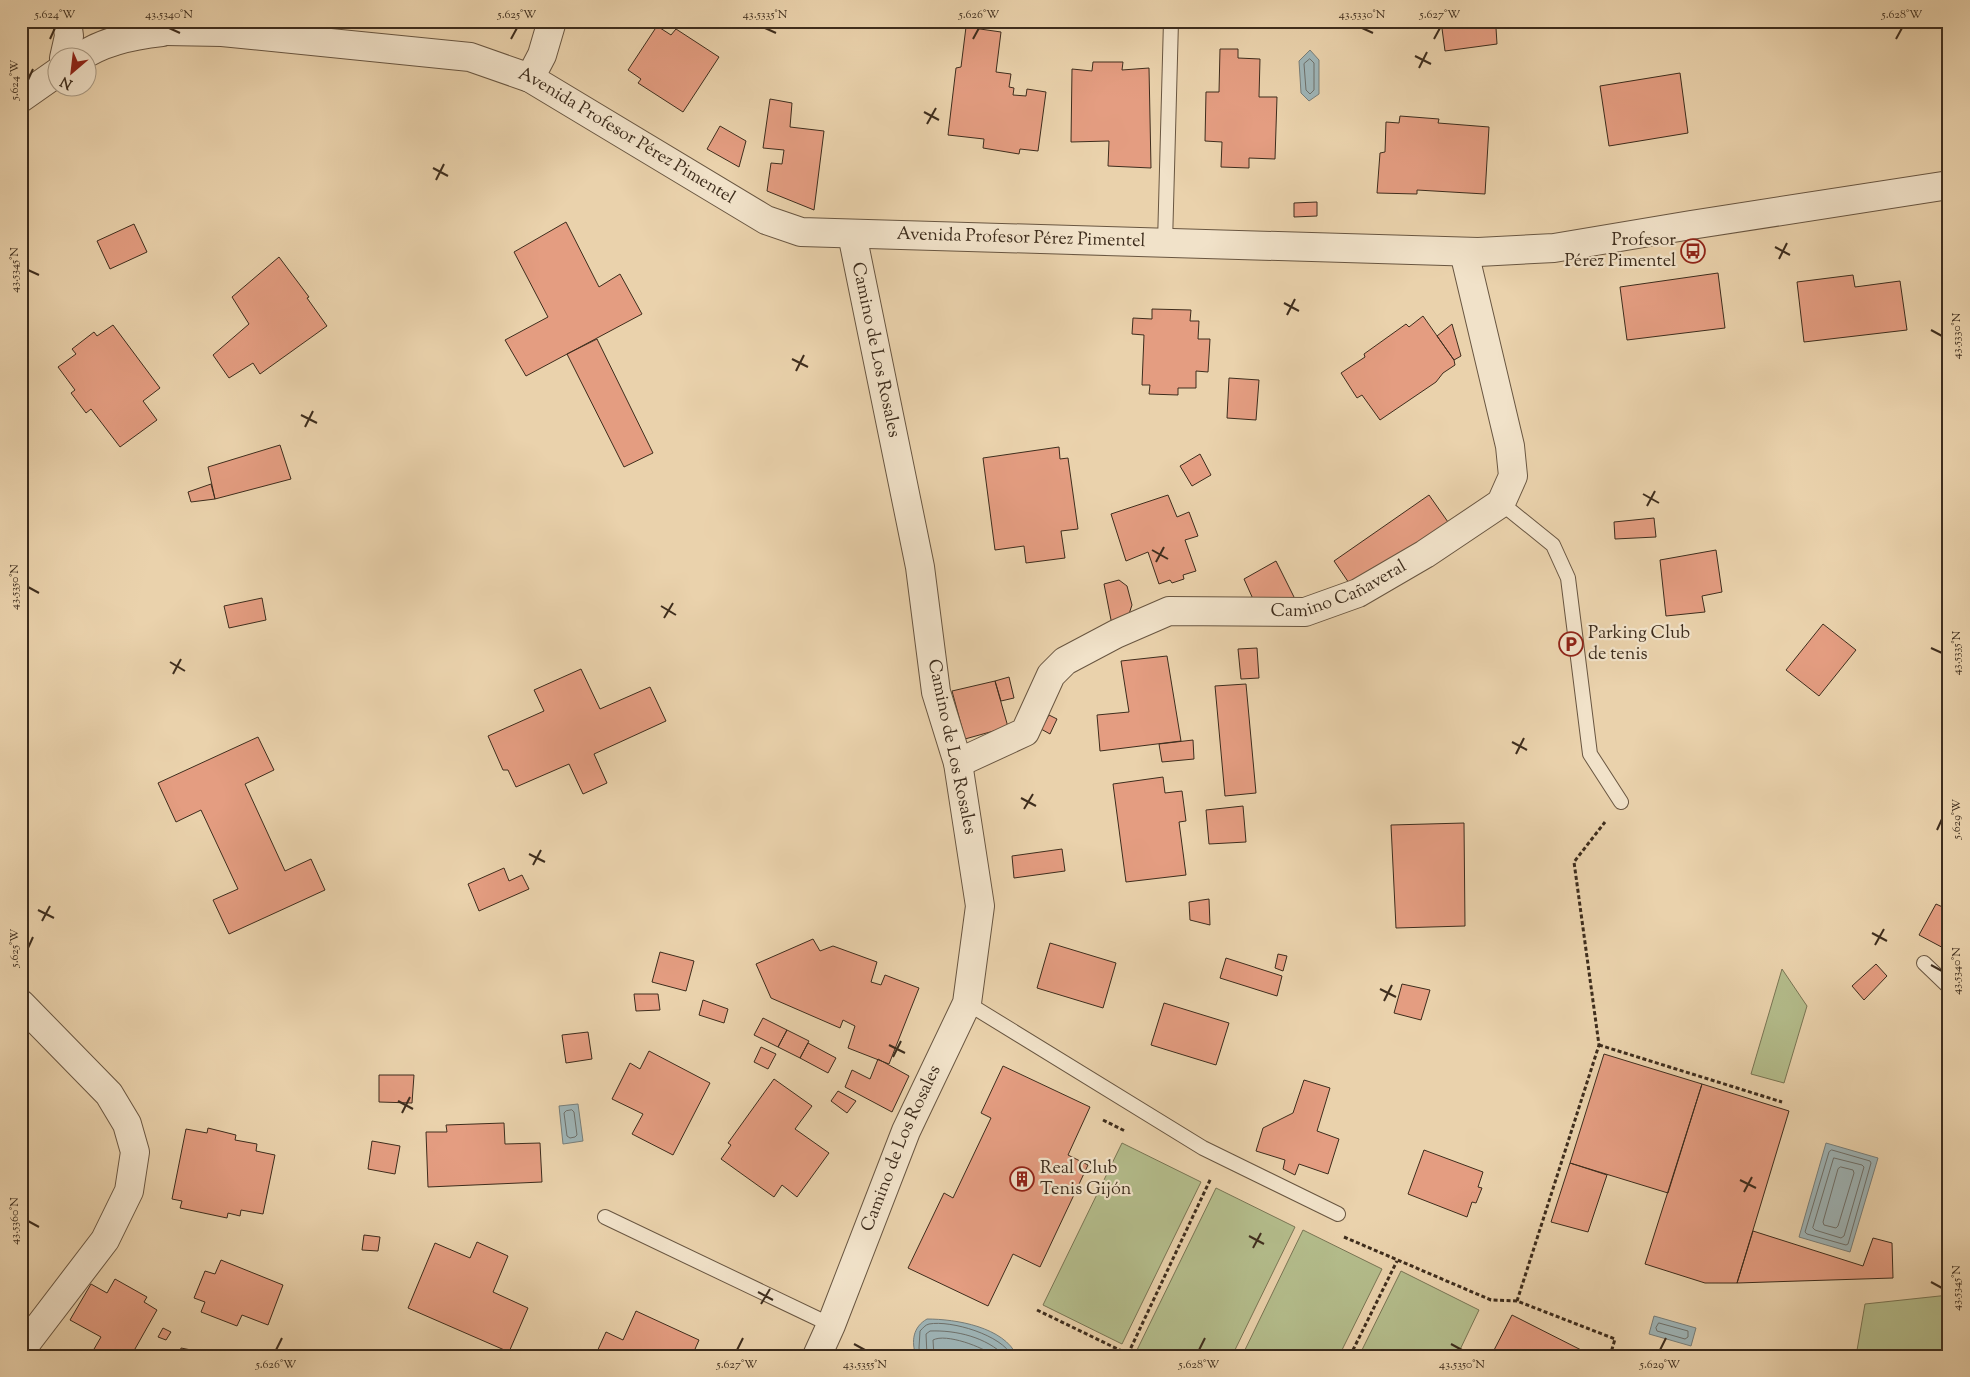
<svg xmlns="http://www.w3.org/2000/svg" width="1970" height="1377" font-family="'Sorts Mill Goudy',serif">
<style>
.green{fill:#b4bd8c;stroke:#797554}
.water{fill:#9eb4b6;stroke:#787e79}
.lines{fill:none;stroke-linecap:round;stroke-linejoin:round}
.shore{stroke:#6e706a;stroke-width:1}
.building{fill:#e49d81;stroke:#3e2d1d}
.lane-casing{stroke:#695641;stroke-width:16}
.street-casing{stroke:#695641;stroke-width:30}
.path{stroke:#3e2d1d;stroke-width:3;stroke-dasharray:4 2.5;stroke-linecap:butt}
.lane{stroke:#f1e2c9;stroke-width:14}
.street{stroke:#f1e2c9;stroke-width:28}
.ticks{fill:none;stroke:#3e2d1d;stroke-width:2}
.labels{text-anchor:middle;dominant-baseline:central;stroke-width:4.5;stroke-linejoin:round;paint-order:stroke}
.street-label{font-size:18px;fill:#3e2d1d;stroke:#f1e2c9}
.poi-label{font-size:18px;fill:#3e2d1d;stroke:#f1e2c9;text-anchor:start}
.neatline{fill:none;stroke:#3e2d1d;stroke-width:2}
.ticks-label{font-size:12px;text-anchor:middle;fill:#3e2d1d}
</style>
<rect width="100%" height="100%" fill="#ead2ac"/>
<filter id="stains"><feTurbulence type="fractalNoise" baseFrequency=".004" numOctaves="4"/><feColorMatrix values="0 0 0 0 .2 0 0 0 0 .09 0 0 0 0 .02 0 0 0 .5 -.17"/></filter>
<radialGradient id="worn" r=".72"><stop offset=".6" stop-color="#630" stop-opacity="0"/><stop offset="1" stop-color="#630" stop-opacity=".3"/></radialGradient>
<path class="green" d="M1782,969l25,37 -23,77 -33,-9z
M1122,1143l79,39 -79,162 -79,-39z
M1216,1188l79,39 -63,129h-83l-12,-6z
M1303,1230l79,39 -43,87h-97z
M1401,1271l78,39 -22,46h-98z
M1949,1295v61h-93l9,-52z"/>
<path class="water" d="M1310,50l9,10v34l-10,7 -8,-8 -2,-32z
M578,1104l5,37 -20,3 -4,-38z
M1826,1143l52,15 -28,94 -51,-15z
M1654,1316l42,12 -5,18 -42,-12z
M927,1319c29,0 77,8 90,37h-101c-5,-15 -3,-29 11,-37z"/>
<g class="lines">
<path class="shore" d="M1310,59l4,4v27l-4,4 -4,-4 -2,-26z
M572,1110l2,2 3,23 -2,2 -5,1 -3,-2 -3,-23 2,-2z
M1832,1150l38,11 1,2 -23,81 -2,1 -39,-11 -2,-2 24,-80z
M1834,1158l28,7 2,2 -20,69 -3,2 -26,-8 -2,-2z
M1841,1167l12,3 1,3 -16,53 -2,2 -12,-3 -1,-3 15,-53z
M1659,1323l29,8v6l-3,2 -28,-8 -1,-3z
M920,1356l-1,-8 1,-17c3,-3 5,-6 9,-7 22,-4 73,11 83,32
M927,1356l-1,-22 4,-3c26,-1 56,6 75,25
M934,1356l-1,-16c13,-7 50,7 61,16"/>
</g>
<path class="building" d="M1441,21h73l1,5 -19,2 1,16 -52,7z
M657,26l14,9 5,-6 43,28 -36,55 -45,-29 3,-4 -13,-9z
M966,27l35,5 -5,40 15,2 -2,13 5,1 -1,7 13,1 1,-7 19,3 -8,59 -18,-2 -1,5 -36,-6 1,-9 -36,-4 8,-67 5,-1z
M1220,49h18v9l22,1 -1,38h18l-2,62 -26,-1v10l-28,-1 1,-25 -17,-1 1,-49h13z
M1093,62h30l-1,8 27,-2 2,100 -43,-2 1,-25 -38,1 1,-73 20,2z
M1680,73l8,60 -79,13 -9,-60z
M770,99l22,4 -2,24 34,4 -10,79 -47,-19 4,-28 11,1 2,-14 -21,-2z
M1400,116l39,3 -1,4 51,4 -4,67 -68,-4v4l-40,-1 3,-40 5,-1 1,-30 13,1z
M720,126l26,15 -7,26 -32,-18z
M1317,202v14l-23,1v-14z
M566,222l33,65 21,-13 22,40 -116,62 -21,-36 43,-23 -34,-65z
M134,224l13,28 -37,17 -13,-28z
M279,257l30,40 -2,1 20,28 -67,48 -7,-11 -24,15 -16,-23 36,-31 -17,-27z
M1718,273l7,55 -98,12 -7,-53z
M1853,275l2,12 45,-6 7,49 -103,12 -7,-60z
M1152,309l39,1 -1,11h9l-1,18h12l-2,33 -12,-1v17h-18v7l-29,-1 1,-9h-8l2,-50 -12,-1 1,-16 19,1z
M1423,316l31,44 1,5 -12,8 -7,9 -56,38 -18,-25 -5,3 -16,-25 24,-16 -1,-3 42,-30 3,3z
M1452,324l9,32 -7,4 -17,-24z
M113,325l47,63 -17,13 14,19 -37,27 -29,-38 -5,4 -15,-20 4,-3 -17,-23 18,-13 -4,-5 22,-17 3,4z
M597,339l56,114 -29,14 -57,-113z
M1229,378l30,2 -3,40 -29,-2z
M280,445l11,34 -76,20 -7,-32z
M1059,447l1,12 8,-1 10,71 -17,2 4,27 -39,5 -2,-17 -29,4 -12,-92z
M1200,454l11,21 -19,11 -12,-20z
M211,484l4,15 -24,3 -3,-10z
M1168,495l9,22 12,-5 9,24 -13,4 11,31 -13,4 1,4 -12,4 -2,-3 -11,4 -11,-32 -22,9 -15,-47z
M1429,495l19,27 -97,64 -17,-25z
M1654,518l2,19 -41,2 -1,-17z
M1716,550l6,42 -20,4 3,16 -39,4 -6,-56z
M1276,561l20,40 -43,-2 -9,-20z
M1119,580l8,6 5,19 -4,12 -16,8 -8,-41z
M262,598l4,22 -37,8 -5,-22z
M1823,624l33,26 -37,46 -33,-26z
M1257,648l2,30 -18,1 -3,-30z
M1167,656l14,85 -81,10 -3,-36 32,-3 -8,-51z
M581,669l19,40 50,-22 16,34 -72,33 13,29 -24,11 -14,-30 -53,23 -8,-17h-5l-15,-34 56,-25 -10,-21z
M1009,677l5,21 -13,3 -6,-20z
M995,681l13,46 -43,12 -13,-48z
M1246,684l10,109 -31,3 -10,-110z
M1049,715l8,4 -7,15 -9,-5z
M258,737l16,33 -29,14 40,87 26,-12 14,31 -96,44 -16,-34 25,-11 -37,-79 -25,12 -18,-39z
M1193,740l1,19 -32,3 -3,-18z
M1163,777l2,16 17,-2 4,30 -7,1 7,53 -60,7 -13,-98z
M1243,806l3,36 -37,2 -3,-34z
M1464,823l1,103 -69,2 -5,-103z
M1062,849l3,22 -51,7 -2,-22z
M504,868l5,13 13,-6 7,14 -50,22 -11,-27z
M1209,899l1,26 -20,-5 -1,-18z
M1936,904l13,6v41l-30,-16z
M813,939l7,12 13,-5 44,16 -6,20 10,3 4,-10 34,13 -30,76 -41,-16 7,-22 -12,-6 -3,8 -69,-30 -15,-34z
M1050,943l66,20 -13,45 -66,-20z
M660,952l34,9 -8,30 -34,-9z
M1278,954l9,2 -4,15 -8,-3z
M1226,958l56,18 -5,20 -57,-18z
M1876,964l11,12 -23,24 -12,-14z
M1402,984l28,6 -9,30 -27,-7z
M634,994h24l2,16 -24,1z
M703,1000l25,9 -4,14 -25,-8z
M1164,1003l65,20 -13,42 -65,-20z
M763,1018l24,12 -9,17 -24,-12z
M787,1030l22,11 -9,17 -22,-11z
M588,1032l4,27 -26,4 -4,-28z
M808,1043l28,15 -8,15 -28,-15z
M761,1047l15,7 -8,15 -14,-7z
M649,1051l61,32 -37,72 -41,-21 11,-20 -31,-15 18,-36 10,6z
M1604,1054l98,30 -34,109 -98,-30z
M878,1059l31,17 -17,36 -47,-25 7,-17 18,9z
M1003,1066l87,41 -22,48 20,10 -48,102 -27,-13 -25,52 -80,-38 36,-75 9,5 38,-80 -10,-5z
M379,1075h35l-2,28 -33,-1z
M774,1079l38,27 -17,23 34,24 -32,44 -15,-12 -8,12 -53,-38 10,-14 -3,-2z
M1304,1080l26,8 -13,43 22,8 -11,35 -29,-10 -4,11 -12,-6 2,-9 -29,-9 7,-23 30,-15z
M1702,1084l87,27 -52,172h-32l-60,-19z
M838,1091l18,10 -9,12 -16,-12z
M504,1123l1,21 35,-1 2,39 -114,5 -2,-55h21l-1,-7z
M208,1128l28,7 -1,5 22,4 -1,7 19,4 -12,59 -22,-4 -1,6 -12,-3 -1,5 -47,-10 2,-7 -10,-2 14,-70 21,4z
M372,1141l28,5 -5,28 -27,-5z
M1424,1150l59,22 -5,15 4,1 -6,15 -4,-1 -5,15 -59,-23z
M1570,1163l37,12 -19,57 -37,-10z
M1753,1231l110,35 10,-28 19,5 1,35 -156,5z
M364,1235l16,2 -2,14 -16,-1z
M477,1242l31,14 -15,36 35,16 -19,44 -101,-44 27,-65 35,15z
M221,1260l62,25 -15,40 -26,-10 -5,11 -36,-14 4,-10 -11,-4 11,-27 10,3z
M115,1279l32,18 -3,5 13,8 -26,46h-41l11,-19 -31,-17 21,-36 16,9z
M636,1311l63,29 -7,16h-97l11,-24 17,8z
M1512,1315l81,41h-102z
M163,1328l8,4 -5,8 -8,-3z
M181,1348l41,8h-43z"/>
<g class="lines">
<g class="lane-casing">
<path id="lane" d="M1165,243l6,-222
M1501,503l52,42 15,33 22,176 31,48
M1924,963l25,24
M967,1003l236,145 135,66
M605,1217l226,108"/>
</g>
<g class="street-casing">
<g id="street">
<path id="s1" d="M137,21l29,10 56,1 248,25 60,21 236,142 35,12 677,20 76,-4 137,-23 258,-40"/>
<path d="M64,58l5,-22 -2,-15"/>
<path d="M79,58c24,-17 54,-23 83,-26"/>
<path d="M530,78l12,-23 10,-34"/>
<path d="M21,98l37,-26"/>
<path id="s2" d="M958,763l67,-31 26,-57 14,-14 51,-27 53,-23 136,1 53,-19 67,-39 76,-51 12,-27 -3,-30 -46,-194"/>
<path d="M21,1004l88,90 18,30 8,28 -6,39 -24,49 -84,110"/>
<path id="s3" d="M817,1356l14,-31 75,-194 61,-128 13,-97 -22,-143 -22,-71 -16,-125 -68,-333"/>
</g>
</g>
<path class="path" d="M1599,1045l183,57
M1103,1120l22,11
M1344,1237l147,63 26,1 98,38 -5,17
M1517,1301l82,-256 -25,-183 31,-40
M1037,1310l95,46
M1128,1354l83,-176
M1350,1356l47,-95"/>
<use href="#lane" class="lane"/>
<use href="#street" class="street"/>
</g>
<path class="ticks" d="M169,28l11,5M765,28l11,5M1362,28l11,5M50,39l5,-11M511,39l6,-11M973,39l6,-11M1434,39l6,-11M1896,39l6,-11M1415,56l16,8M1419,68l8,-16M28,80l5,-11M924,112l15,8M927,124l9,-16M433,168l15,8M436,180l8,-16M1775,247l15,8M1779,259l8,-16M28,270l11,5M1284,303l15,8M1287,315l8,-16M1931,330l11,6M792,359l16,8M796,371l8,-16M301,415l16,8M305,427l8,-16M1643,494l16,9M1647,506l8,-15M1152,550l16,9M1156,562l8,-15M28,587l11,6M661,606l15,9M664,618l9,-15M1931,648l11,5M170,662l15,9M173,674l8,-15M1512,742l15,8M1516,754l8,-16M1021,798l15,8M1024,809l9,-15M1937,830l5,-11M529,854l16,8M533,865l8,-15M38,910l16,8M42,921l8,-15M1872,933l15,8M1875,945l9,-16M28,948l5,-11M1931,965l11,6M1380,989l16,8M1384,1001l8,-16M889,1045l16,8M893,1057l8,-16M398,1101l15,8M402,1113l8,-16M1740,1180l16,8M1744,1192l8,-15M28,1221l11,6M1249,1236l15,8M1253,1248l8,-15M1931,1282l11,6M758,1292l15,8M761,1304l9,-15M854,1344l11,6M1451,1344l11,6M276,1350l6,-12M737,1350l6,-12M1199,1350l6,-12M1660,1350l6,-12"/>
<defs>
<g id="bus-ring" transform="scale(1.25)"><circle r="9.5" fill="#f1e2c9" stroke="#8f2418" stroke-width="1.5"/><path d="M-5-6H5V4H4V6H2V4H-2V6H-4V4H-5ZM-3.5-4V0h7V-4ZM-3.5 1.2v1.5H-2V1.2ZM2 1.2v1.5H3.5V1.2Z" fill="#8f2418"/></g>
<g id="parking-ring" transform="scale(1.25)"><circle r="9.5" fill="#f1e2c9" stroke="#8f2418" stroke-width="1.5"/><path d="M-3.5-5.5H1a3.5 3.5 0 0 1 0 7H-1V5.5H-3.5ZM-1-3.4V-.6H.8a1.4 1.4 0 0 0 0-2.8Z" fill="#8f2418"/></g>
<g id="building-ring" transform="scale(1.25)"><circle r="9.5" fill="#f1e2c9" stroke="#8f2418" stroke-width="1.5"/><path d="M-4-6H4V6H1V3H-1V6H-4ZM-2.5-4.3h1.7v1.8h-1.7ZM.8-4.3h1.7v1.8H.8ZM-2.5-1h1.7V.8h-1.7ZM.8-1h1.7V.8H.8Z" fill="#8f2418"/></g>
</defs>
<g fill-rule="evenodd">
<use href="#bus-ring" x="1693" y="251"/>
<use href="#parking-ring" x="1571" y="644"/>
<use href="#building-ring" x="1022" y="1179"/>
</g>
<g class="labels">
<g class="street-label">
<text stroke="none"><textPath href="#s1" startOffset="512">Avenida Profesor Pérez Pimentel</textPath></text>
<text stroke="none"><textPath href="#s1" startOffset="932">Avenida Profesor Pérez Pimentel</textPath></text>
<text transform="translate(875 350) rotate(78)">Camino de Los Rosales</text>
<text stroke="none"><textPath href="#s2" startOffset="446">Camino Cañaveral</textPath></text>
<text transform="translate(951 747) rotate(78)">Camino de Los Rosales</text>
<text stroke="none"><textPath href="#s3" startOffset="224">Camino de Los Rosales</textPath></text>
</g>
<g class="poi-label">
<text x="1676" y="241" text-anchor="end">Profesor<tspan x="1676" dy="21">Pérez Pimentel</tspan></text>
<text x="1588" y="634">Parking Club<tspan x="1588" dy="21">de tenis</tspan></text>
<text x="1040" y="1169">Real Club<tspan x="1040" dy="21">Tenis Gijón</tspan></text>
</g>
</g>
<rect width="1970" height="1377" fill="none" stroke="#ead2ac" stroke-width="55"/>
<g transform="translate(72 72) rotate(208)"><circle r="24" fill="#f1e2c9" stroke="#a99a84"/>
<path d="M0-4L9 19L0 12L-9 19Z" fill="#8f2418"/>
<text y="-8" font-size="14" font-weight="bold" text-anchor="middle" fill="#3e2d1d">N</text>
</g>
<rect x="28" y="28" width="1914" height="1322" class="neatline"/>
<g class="ticks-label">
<text x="55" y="18">5.624°W</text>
<text x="169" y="18">43.5340°N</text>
<text x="517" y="18">5.625°W</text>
<text x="765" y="18">43.5335°N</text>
<text x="979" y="18">5.626°W</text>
<text x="1362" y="18">43.5330°N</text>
<text x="1440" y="18">5.627°W</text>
<text x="1902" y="18">5.628°W</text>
<text transform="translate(14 80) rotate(-90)" y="4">5.624°W</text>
<text transform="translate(14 270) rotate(-90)" y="4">43.5345°N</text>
<text transform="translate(1956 336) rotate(-90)" y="4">43.5330°N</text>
<text transform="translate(14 587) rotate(-90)" y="4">43.5350°N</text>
<text transform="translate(1956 653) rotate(-90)" y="4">43.5335°N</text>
<text transform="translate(1956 819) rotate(-90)" y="4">5.629°W</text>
<text transform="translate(14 948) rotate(-90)" y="4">5.625°W</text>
<text transform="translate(1956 971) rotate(-90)" y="4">43.5340°N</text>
<text transform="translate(14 1221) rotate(-90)" y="4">43.5360°N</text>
<text transform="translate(1956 1288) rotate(-90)" y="4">43.5345°N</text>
<text x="276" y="1368">5.626°W</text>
<text x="737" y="1368">5.627°W</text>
<text x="865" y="1368">43.5355°N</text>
<text x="1199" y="1368">5.628°W</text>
<text x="1462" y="1368">43.5350°N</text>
<text x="1660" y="1368">5.629°W</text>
</g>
<rect width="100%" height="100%" filter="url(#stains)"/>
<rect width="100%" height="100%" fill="url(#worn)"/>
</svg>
